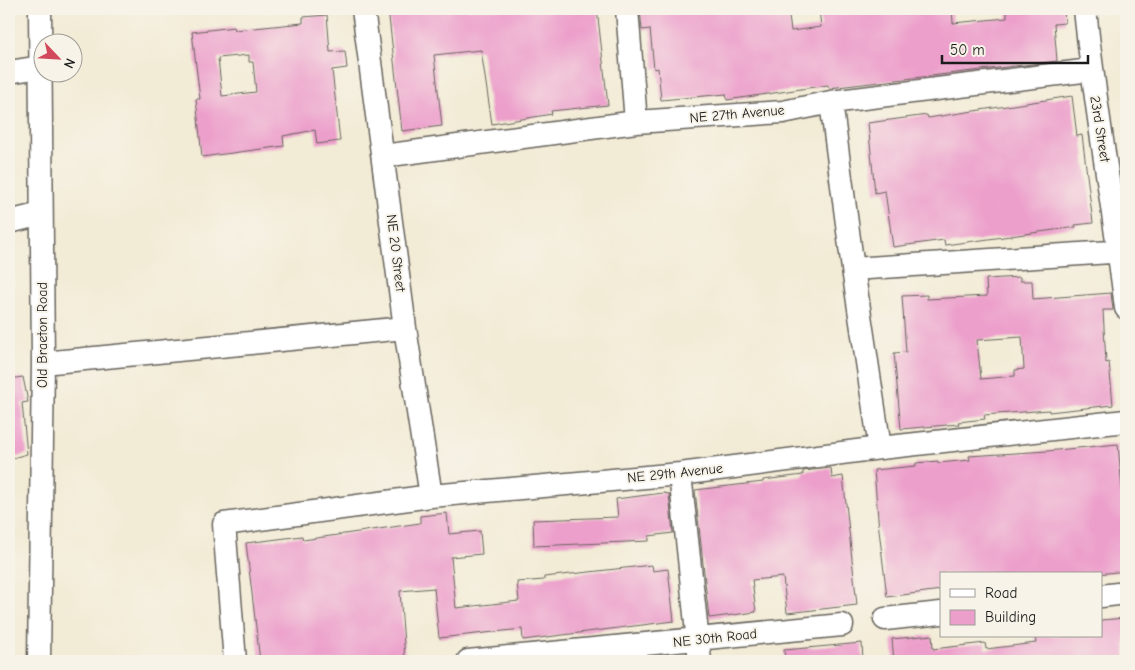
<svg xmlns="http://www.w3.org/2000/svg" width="1135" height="670" font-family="'Comic Neue',sans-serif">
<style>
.building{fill:#ec9fcb;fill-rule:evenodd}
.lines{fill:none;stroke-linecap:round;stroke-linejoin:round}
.minor-casing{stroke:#67645d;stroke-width:25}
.minor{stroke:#fff;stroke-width:22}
.labels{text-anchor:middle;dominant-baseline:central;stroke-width:4;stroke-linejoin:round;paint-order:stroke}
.street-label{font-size:14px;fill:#1c1c1c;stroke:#f7f3e8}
</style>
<rect width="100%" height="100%" fill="#f7f3e8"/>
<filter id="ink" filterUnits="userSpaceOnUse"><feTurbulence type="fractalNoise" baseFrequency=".02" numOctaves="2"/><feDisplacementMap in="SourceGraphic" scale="10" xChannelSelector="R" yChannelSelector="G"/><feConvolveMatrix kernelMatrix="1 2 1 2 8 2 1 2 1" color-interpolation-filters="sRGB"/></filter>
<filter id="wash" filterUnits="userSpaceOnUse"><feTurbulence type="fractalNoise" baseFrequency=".0096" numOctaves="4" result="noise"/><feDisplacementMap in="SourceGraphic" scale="20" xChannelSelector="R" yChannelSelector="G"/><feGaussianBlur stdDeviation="1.12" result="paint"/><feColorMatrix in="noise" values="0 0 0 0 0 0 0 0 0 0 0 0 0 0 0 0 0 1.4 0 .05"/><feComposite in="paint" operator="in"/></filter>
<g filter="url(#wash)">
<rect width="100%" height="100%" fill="#f2ebd5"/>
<g id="blocks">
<path class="building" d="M388,9h209l11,96 -57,6 1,3 -60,10 -11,-74 -47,5 8,71 -40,5z
M640,9h148l3,22 30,-4 -2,-18h133l1,14 54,-5v-9h57l1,14 -11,1 3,37 -228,27 -1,-3 -101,15 -1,-6 -65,6 -3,-32 -4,1 -4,-40 -8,1z
M327,15l3,37 15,-1 2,17 -15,2 8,71 -23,3 -2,-14 -32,6 1,10 -82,11 -6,-58h4l-8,-67 42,-5 1,3 68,-7v-6zM249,55v7h4l3,30 -34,4 -4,-38z
M1072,96l5,40 5,-1 11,88 -18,2 1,2 -131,18 -1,-5 -51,7 -8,-56 -10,2 -7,-70 59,-8 1,3z
M1020,277v4h12l1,18 78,-6 2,17h-10l3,53 3,-1 4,43 -64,7v-2l-65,5 1,4 -27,3 1,2 -58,5 -7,-76 12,-1 -4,-56 25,-1v4l60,-3 -1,-17zM1022,337l2,32 -9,1v6l-34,3 -4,-39z
M23,377l5,25 -6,1 5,51 -18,5v-80z
M1118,444l8,89v38l-28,3h-157v16l-54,7 -8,-67 -5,-60 42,-4v-3l22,-2v2l32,-3 -1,-4 78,-5z
M831,468l1,10 11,-2 14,129 -70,8 -4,-36 -31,3 4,32 -47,6 -14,-128 68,-8v-2l40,-5v-4z
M663,493l6,1 4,39 -24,3v5l-115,5 -1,-26 85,-3 -2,-18z
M447,513l2,21 31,-3 2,23 -31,3 5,51 63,-7 -2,-19 27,-2v-3l108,-12 1,6 15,-2 6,52 -151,19 -1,-11 -83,9 -5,-50 -34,3 5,67 -37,3h-108l-14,-118 56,-7 1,4 117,-17v-7z
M1126,618l-1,43h-231l-2,-22 40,-4 1,14 52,-6 1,6 50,-6 -1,-7h66v-16z
M862,643l1,18h-78l-1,-11z"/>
</g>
</g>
<g filter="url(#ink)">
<use href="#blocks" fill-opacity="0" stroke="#67645d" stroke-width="1"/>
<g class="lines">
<g class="minor-casing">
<path id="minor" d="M363,9l42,319 26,168
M627,9l9,113
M1085,9c10,100 29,199 41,299
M9,72l31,-5
M831,102l22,167 27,179
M383,156l253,-34 147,-10 48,-10 260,-32
M9,222l32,-8
M853,269l273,-18
M43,363l362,-35
M680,474l20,187
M1101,596l25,-3
M885,619l56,-6
M39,661l4,-298 -3,-354
M235,661l-11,-137 207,-28 249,-22 200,-26 246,-27
M468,661l374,-36"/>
</g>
<use href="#minor" class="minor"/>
</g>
</g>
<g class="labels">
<g class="street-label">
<text transform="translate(737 114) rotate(-5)">NE 27th Avenue</text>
<text transform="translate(1100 129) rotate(81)">23rd Street</text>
<text transform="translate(396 253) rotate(83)">NE 20 Street</text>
<text transform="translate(42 335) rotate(-90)">Old Braeton Road</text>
<text transform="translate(675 473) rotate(-6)">NE 29th Avenue</text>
<text transform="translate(715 638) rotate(-6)">NE 30th Road</text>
</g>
</g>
<rect width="1135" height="670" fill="none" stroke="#f7f3e8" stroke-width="30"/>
<rect x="940" y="572" width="162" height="65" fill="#f7f3e8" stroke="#9f9d96"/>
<rect x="950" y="589" width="25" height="8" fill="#ffffff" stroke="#9f9d96"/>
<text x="985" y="598" font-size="15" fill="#1c1c1c">Road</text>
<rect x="950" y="610" width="25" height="15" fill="#ec9fcb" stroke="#9f9d96"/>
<text x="985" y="622" font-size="15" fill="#1c1c1c">Building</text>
<g transform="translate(58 58) rotate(115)"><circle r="24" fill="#f7f3e8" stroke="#9f9d96"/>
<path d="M0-4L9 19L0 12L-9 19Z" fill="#d1495b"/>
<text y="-8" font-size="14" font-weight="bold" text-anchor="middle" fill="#1c1c1c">N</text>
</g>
<path d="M942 55v8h146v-8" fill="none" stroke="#1c1c1c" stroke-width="2.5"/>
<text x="950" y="55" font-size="15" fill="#1c1c1c" stroke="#f7f3e8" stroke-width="4" paint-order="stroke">50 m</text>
</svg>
